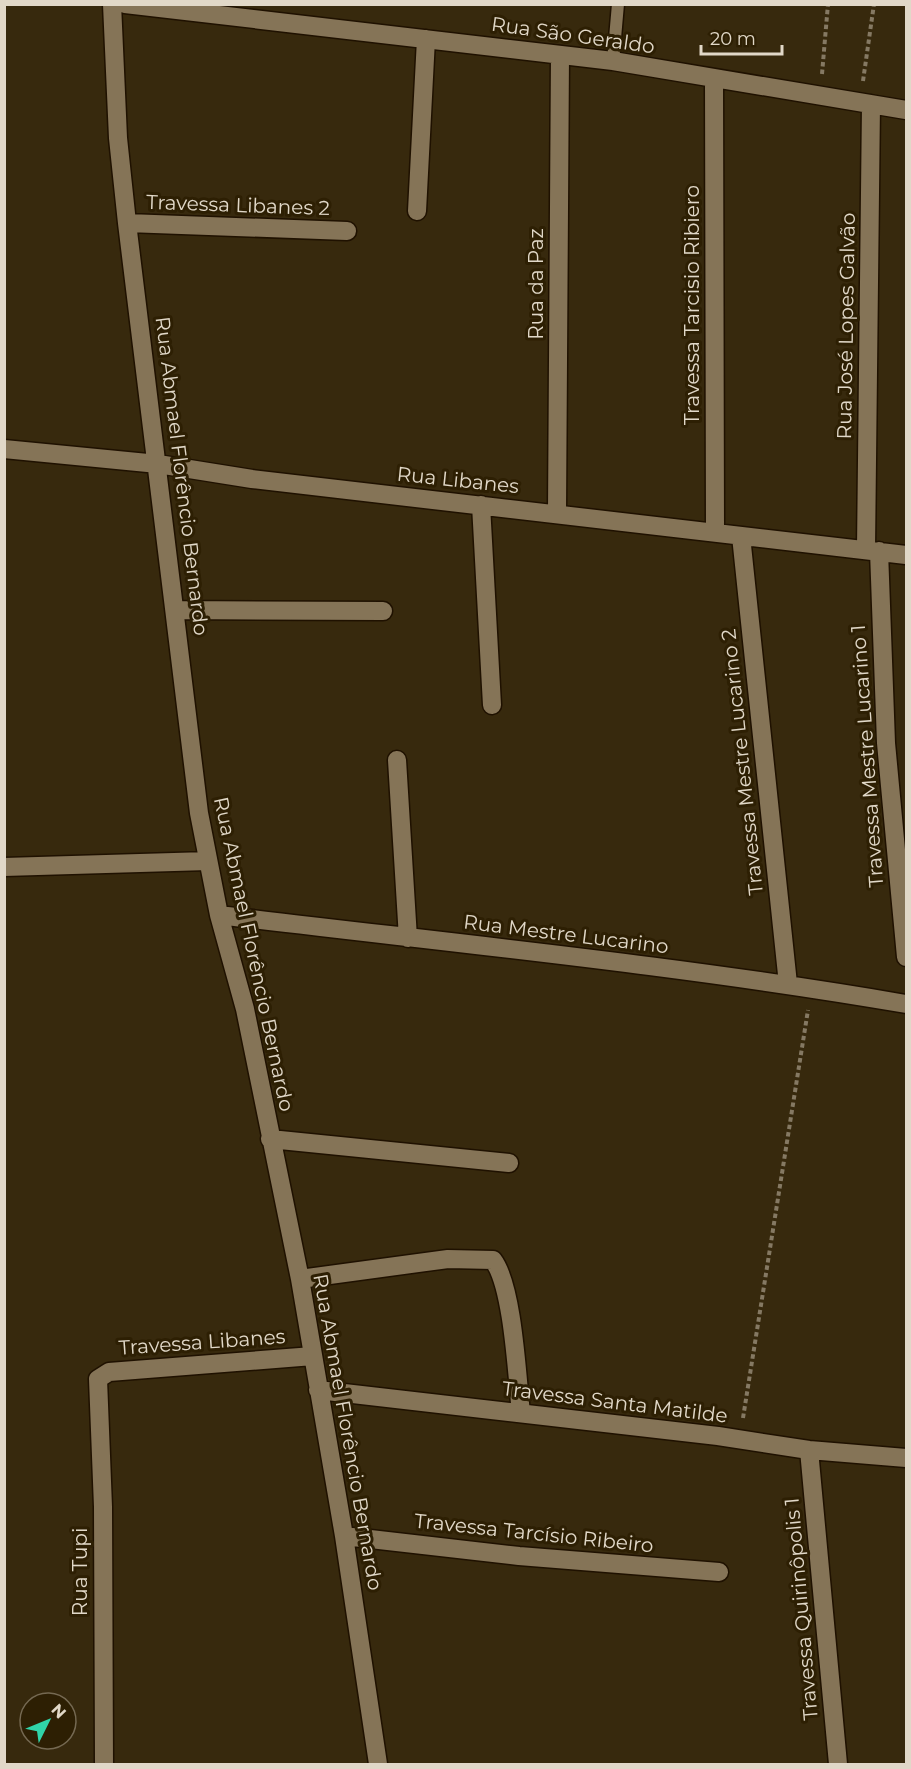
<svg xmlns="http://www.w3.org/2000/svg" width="911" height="1769" font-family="Montserrat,sans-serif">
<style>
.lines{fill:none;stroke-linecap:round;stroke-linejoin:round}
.service-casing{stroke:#1f1100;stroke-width:15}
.minor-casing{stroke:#1f1100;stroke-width:21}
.path{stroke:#857963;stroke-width:4;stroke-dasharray:4.5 3;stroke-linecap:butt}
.service{stroke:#857457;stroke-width:12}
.minor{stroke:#857457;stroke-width:18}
.labels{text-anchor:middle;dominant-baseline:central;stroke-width:6;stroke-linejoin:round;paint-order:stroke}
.street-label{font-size:20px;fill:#e1d8c8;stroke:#2d1f03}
</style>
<rect width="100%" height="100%" fill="#37290d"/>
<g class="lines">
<g class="service-casing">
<path id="service" d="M613,61l5,-57"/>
</g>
<g class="minor-casing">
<path id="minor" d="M112,4l6,134 9,85 72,590 20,102 26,94 55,270 44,257 34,228
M125,4l488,57 293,49
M714,79l1,453
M417,211l9,-172
M127,223l220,8
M4,449l154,15 94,15 654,76
M481,505l11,200
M557,513l3,-458
M741,536l47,448
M866,549l5,-445
M879,551l7,192 20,214
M176,610l207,1
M397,760l11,178
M4,867l204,-6
M219,915c230,28 460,50 687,89
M270,1139l239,24
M300,1279l148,-20 45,1c20,26 24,117 28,153
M318,1390l400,46 91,14 97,8
M809,1450l29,314
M344,1536l175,20 200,16
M104,1764l-1,-257 -5,-128 11,-7 204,-16"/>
</g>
<path class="path" d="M822,74l6,-70
M863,81l11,-77
M743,1418l65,-408"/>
<use href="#service" class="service"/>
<use href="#minor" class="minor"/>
</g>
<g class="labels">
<g class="street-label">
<text transform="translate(573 35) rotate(8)">Rua São Geraldo</text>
<text transform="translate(238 205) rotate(2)">Travessa Libanes 2</text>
<text transform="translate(536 284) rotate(-90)">Rua da Paz</text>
<text transform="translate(692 305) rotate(-90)">Travessa Tarcisio Ribiero</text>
<text transform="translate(846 326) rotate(-89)">Rua José Lopes Galvão</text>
<text transform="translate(182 476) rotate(83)">Rua Abmael Florêncio Bernardo</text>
<text transform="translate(458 480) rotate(6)">Rua Libanes</text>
<text transform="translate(867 756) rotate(-94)">Travessa Mestre Lucarino 1</text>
<text transform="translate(742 762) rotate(-96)">Travessa Mestre Lucarino 2</text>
<text transform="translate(566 934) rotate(7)">Rua Mestre Lucarino</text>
<text transform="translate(254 954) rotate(78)">Rua Abmael Florêncio Bernardo</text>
<text transform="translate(202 1342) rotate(-4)">Travessa Libanes</text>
<text transform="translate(615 1402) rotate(7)">Travessa Santa Matilde</text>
<text transform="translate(348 1432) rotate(80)">Rua Abmael Florêncio Bernardo</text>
<text transform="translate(534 1533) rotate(6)">Travessa Tarcísio Ribeiro</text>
<text transform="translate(80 1572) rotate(-90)">Rua Tupi</text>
<text transform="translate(801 1609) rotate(-95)">Travessa Quirinôpolis 1</text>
</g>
</g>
<rect width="911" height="1769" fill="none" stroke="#e1d8c8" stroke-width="12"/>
<g transform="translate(48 1721) rotate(47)"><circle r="28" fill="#2d1f03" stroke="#756952" stroke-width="1.5"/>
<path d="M0-4.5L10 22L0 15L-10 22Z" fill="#30d4a9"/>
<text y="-9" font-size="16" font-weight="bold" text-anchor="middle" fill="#e1d8c8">N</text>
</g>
<path d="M701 45v9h81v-9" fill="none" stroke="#e1d8c8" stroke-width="3"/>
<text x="710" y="45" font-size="18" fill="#e1d8c8" stroke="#2d1f03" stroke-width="4.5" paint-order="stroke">20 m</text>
</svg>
